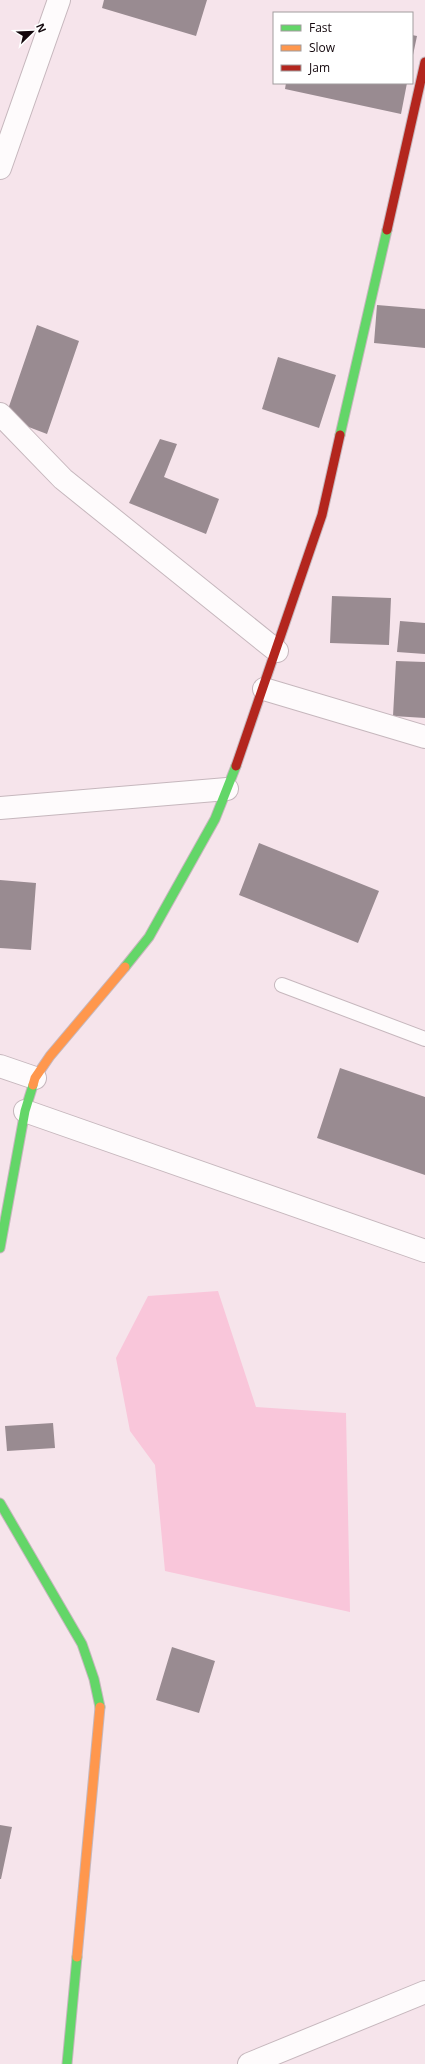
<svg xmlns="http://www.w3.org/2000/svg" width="425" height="2064" font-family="'Open Sans',sans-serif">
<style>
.green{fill:#f9c6da}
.building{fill:#998b91}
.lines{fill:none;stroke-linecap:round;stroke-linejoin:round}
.lane-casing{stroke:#c6b7bd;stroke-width:16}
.street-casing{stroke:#c6b7bd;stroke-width:24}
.fast-casing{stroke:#c6b7bd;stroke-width:11}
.slow-casing{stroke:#c6b7bd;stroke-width:11}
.jam-casing{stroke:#c6b7bd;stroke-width:11}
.lane{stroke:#fefbfc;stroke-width:14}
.street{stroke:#fefbfc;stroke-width:22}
.fast{stroke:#63d668;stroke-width:9}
.slow{stroke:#ff974d;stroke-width:9}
.jam{stroke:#b3261e;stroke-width:9}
</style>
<rect width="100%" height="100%" fill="#f6e4eb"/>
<path class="green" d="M218,1291l38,116 90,6 4,199 -185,-41 -10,-106 -25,-34 -14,-73 32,-62z"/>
<path class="building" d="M104,0h103l-11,36 -94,-28z
M412,35l5,1 -4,19h-1z
M286,83h121l-6,31 -116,-25z
M377,305l48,4v39l-51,-5z
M37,325l42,16 -32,93 -42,-16z
M278,357l58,18 -17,53 -57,-19z
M160,439l17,5 -13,33 55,22 -13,35 -77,-31z
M332,596l59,2 -2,47 -59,-2z
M400,621l25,2v31l-28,-2z
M396,661l29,1v56l-32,-2z
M259,843l120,48 -21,52 -119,-48z
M0,880l36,3 -5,67 -31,-2z
M340,1068l85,29v78l-108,-37z
M53,1423l2,25 -48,3 -2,-25z
M172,1647l43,14 -16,52 -43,-13z
M0,1825l12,2 -11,52h-1z"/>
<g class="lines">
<g class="lane-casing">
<path id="lane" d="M282,985l143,54"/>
</g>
<g class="street-casing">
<path id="street" d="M0,168l59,-168
M0,414l63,65 214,172
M264,689l161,48
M0,808l227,-19
M0,1066l35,12
M25,1111l400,140
M249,2064l176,-72"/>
</g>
<g class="fast-casing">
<path id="fast" d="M340,435l47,-205
M125,967l24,-30 66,-118 21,-53
M0,1248l25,-137 8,-26
M0,1503l82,141 12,35 6,28
M67,2064l10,-107"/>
</g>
<g class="slow-casing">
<path id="slow" d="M33,1085l2,-7 15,-22 75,-89
M77,1957l23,-250"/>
</g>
<g class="jam-casing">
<path id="jam" d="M387,230l38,-168
M236,766l86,-251 18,-80"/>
</g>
<use href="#lane" class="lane"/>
<use href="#street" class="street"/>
<use href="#fast" class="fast"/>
<use href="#slow" class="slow"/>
<use href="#jam" class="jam"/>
</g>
<rect x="273" y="12" width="140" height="72" fill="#ffffff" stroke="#a19c9e"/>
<rect x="281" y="25" width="20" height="6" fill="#63d668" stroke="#a19c9e"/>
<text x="309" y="32" font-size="12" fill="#13070c">Fast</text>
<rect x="281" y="45" width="20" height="6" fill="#ff974d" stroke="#a19c9e"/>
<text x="309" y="52" font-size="12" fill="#13070c">Slow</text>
<rect x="281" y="65" width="20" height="6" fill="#b3261e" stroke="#a19c9e"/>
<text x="309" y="72" font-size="12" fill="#13070c">Jam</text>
<g transform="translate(32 32) rotate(67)" stroke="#ffffff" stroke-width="3" paint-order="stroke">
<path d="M0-3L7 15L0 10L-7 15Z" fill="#13070c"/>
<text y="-6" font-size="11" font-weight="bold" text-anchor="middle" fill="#13070c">N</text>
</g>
</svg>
